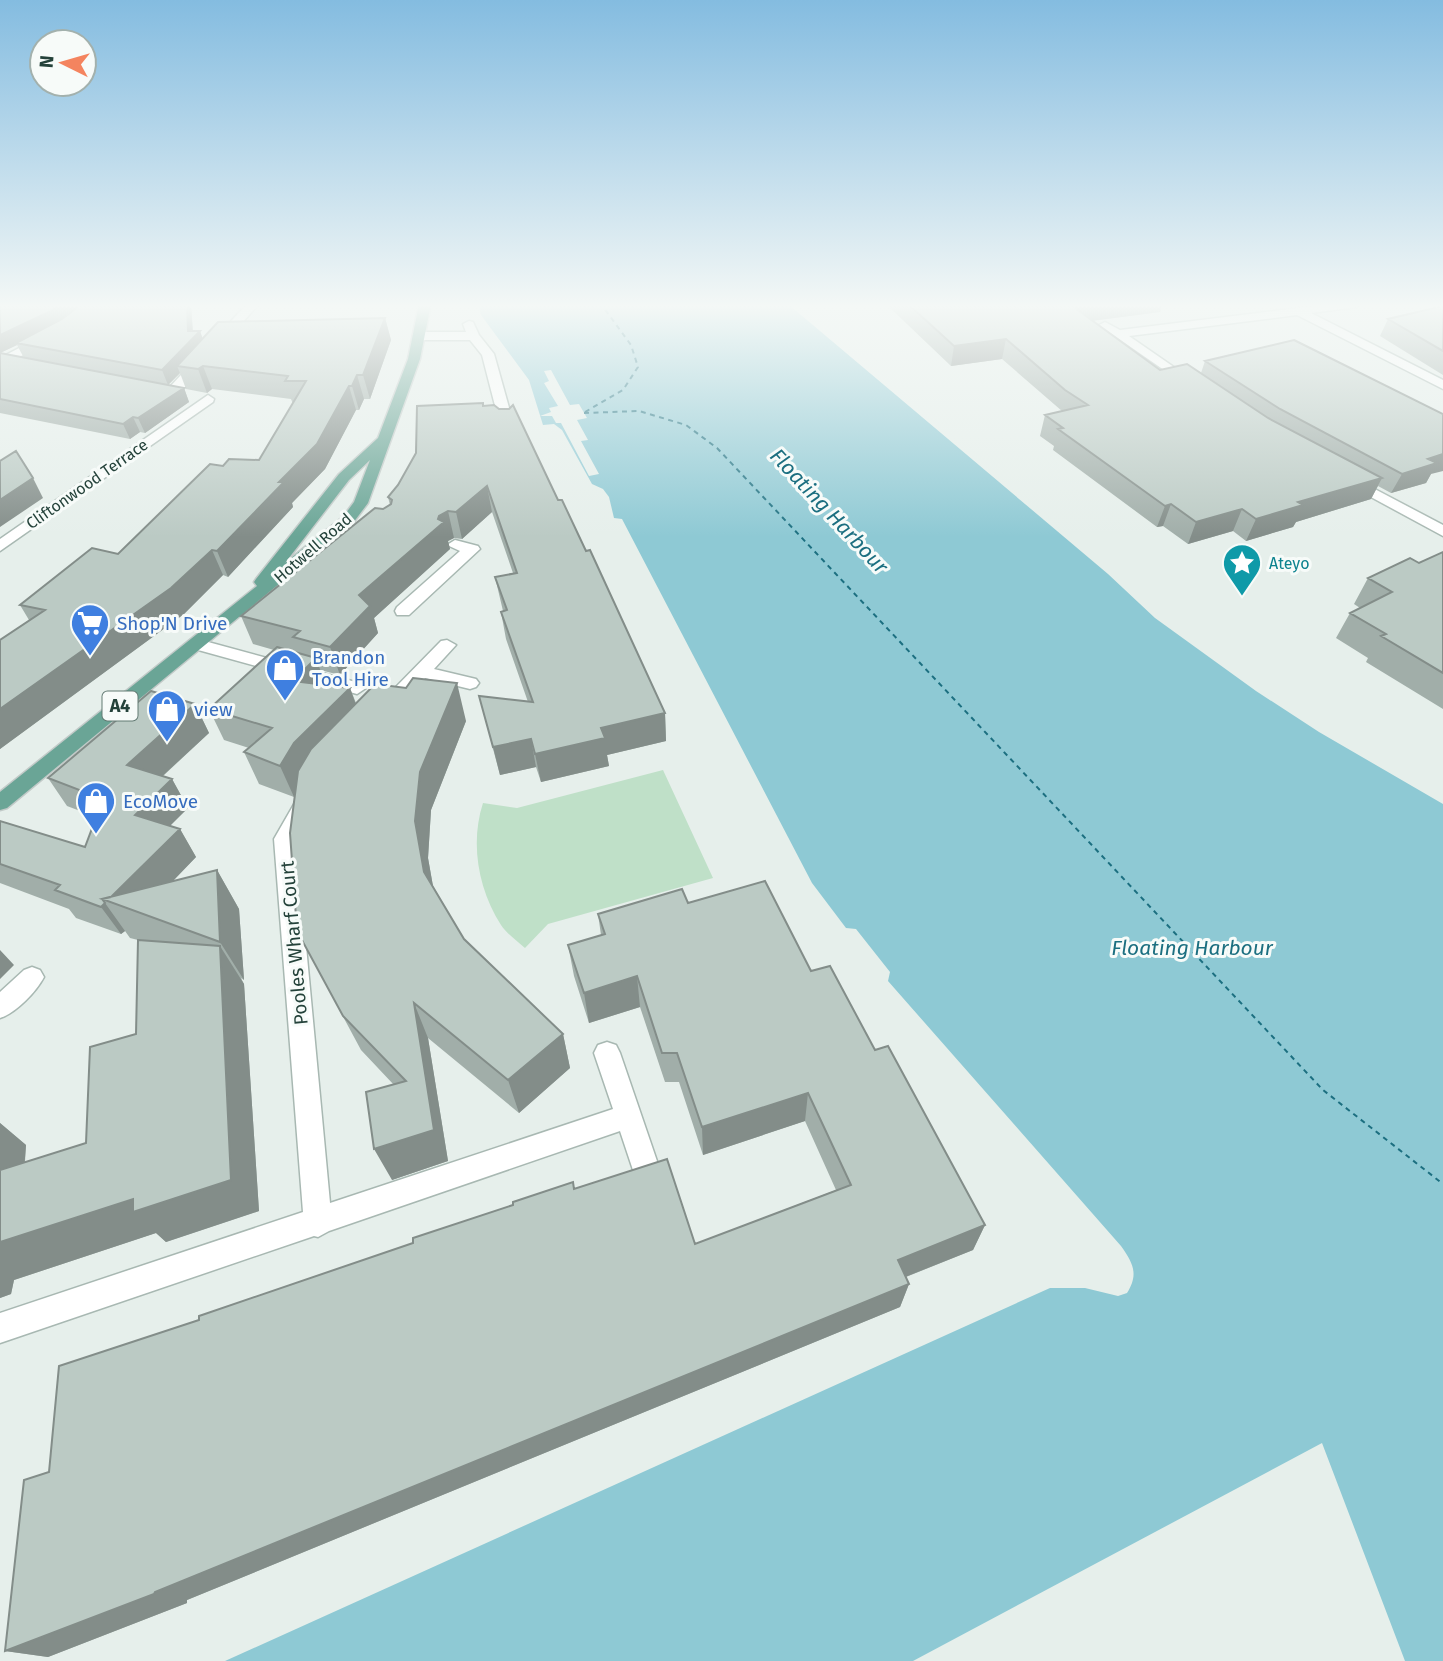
<svg xmlns="http://www.w3.org/2000/svg" width="1443" height="1661" font-family="'Fira Sans',sans-serif">
<style>
.green{fill:#bfe0c8}
.water{fill:#8ec9d4}
.pier{fill:#e6efeb}
.lines{fill:none;stroke-linecap:round;stroke-linejoin:round}
.ferry{stroke:#1c6f80;stroke-width:2;stroke-dasharray:5 4.5;stroke-linecap:butt}
.lane-casing{stroke:#a8b8b2;stroke-width:3}
.street-casing{stroke:#a8b8b2;stroke-width:3}
.primary-casing{stroke:#c2cac8;stroke-width:3}
.lane{fill:#fff;fill-rule:evenodd}
.street{fill:#fff;fill-rule:evenodd}
.primary{fill:#6aa596;fill-rule:evenodd}
.wall{fill:#a1aea9}
.shaded-wall{fill:#838d89}
.building{fill:#bbcac4;stroke:#838d89;stroke-width:2}
.labels{text-anchor:middle;dominant-baseline:central;stroke-width:6;stroke-linejoin:round;paint-order:stroke}
.far-street-label{font-size:16px;fill:#24423a;stroke:#f7fbf9}
.far-culture-label{font-size:16px;fill:#0d838f;stroke:#f7fbf9;text-anchor:start}
.shield{fill:#f7fbf9;stroke:#637a73;stroke-width:2}
.shield-label{font-size:18px;font-weight:bold;fill:#24423a}
.shop-label{font-size:19px;fill:#366cbe;stroke:#f7fbf9;text-anchor:start}
.street-label{font-size:19px;fill:#24423a;stroke:#f7fbf9}
.water-label{font-size:21px;font-style:italic;fill:#1c6f80;stroke:#f7fbf9}
</style>
<rect width="100%" height="100%" fill="#e6efeb"/>
<path class="green" d="M663,770l50,108 -165,46 -23,24c-8,-7 -18,-14 -24,-23 -23,-36 -31,-82 -18,-122l34,5z"/>
<path class="water" d="M478,304h310l320,270 47,44 101,73 63,41 124,72v857h-38l-83,-218 -409,218h-688l825,-373h35l33,8 9,-3c12,-19 6,-30 -6,-47l-233,-265 2,-9 -34,-43 -10,-1 -34,-45 -190,-364 -8,-1 -5,-21 -6,-8 -11,-5 -30,-54 -8,-6 -11,1 -14,-45 -48,-65z"/>
<path class="pier" d="M551,370l19,35 9,-1 8,14 -10,2 11,20 -7,1 18,33 -10,2 -28,-53h-5l-4,-7h-12l11,-4 -2,-4 9,-2 -14,-23 5,-2 -5,-10z"/>
<g class="lines">
<path class="ferry" d="M585,412l38,-22 15,-23 -7,-22 -30,-41
M584,413l55,-2 47,14 31,23 606,642 120,94"/>
<g class="lane-casing">
<path id="lane" d="M469,321l4,1 6,13 15,19 21,75 -2,3h-10l-2,-3 -19,-74 -12,-15h-51l-6,-4 6,-4h47l-3,-8z
M455,540l23,6 2,3 -71,66h-12l-2,-4 2,-4 63,-56 -13,-6z
M32,967l8,3 4,7c-8,15 -28,36 -44,41v-26l24,-22z"/>
</g>
<g class="street-casing">
<path id="street" d="M247,304h12l-82,92h-10v-6z
M1330,304h33l-6,3 -46,6 132,67v9l-146,-74 -168,21 65,45 2,3 -6,4 -91,-63 6,-3 15,8z
M44,335l6,4 -2,3 -48,25v-9z
M208,395l6,4 -1,3 -213,149v-12z
M1350,476l93,49v11l-98,-53 -2,-3z
M197,639l166,45 3,4 -9,6 -166,-46 -3,-4 3,-4z
M447,640l9,5 -22,24 42,10 3,4 -3,4 -6,2 -45,-11 -22,24h-14l-2,-4 2,-4 52,-53z
M304,797l7,2 3,5 -18,35 34,364 283,-94 -19,-56 4,-8 9,-3 9,3 4,8 39,114 -4,9 -10,4 -10,-4 -15,-45 -291,100 -11,6 -4,-1 -314,107v-30l303,-101 -29,-373 23,-40z"/>
</g>
<g class="primary-casing">
<path id="primary" d="M419,304h12l-11,55 -52,144 -15,20 -346,285 -7,2v-18l257,-206 -3,-4 2,-3 83,-105 39,-36 30,-79zM370,460l-16,42 -11,15 -58,46 64,-83z"/>
</g>
<use href="#lane" class="lane"/>
<use href="#street" class="street"/>
<use href="#primary" class="primary"/>
</g>
<path class="wall" d="M0,304h191l2,27h7l2,7 183,-20 6,22 -21,59h-6l-5,11h-3l-31,59 -33,34 1,4 -65,70 -5,-2 -39,39 -184,135v-109l29,-20 -9,-15 98,-51 105,-88 36,-6 34,-56 -2,-5 -79,-10 -5,4 -21,-4 -6,-16 -12,12 16,3 5,14 -44,31 -5,-1 -10,7 -130,-26v-60l24,5 -7,-13 -17,8z
M886,304h276l-2,8 -68,9 68,49 41,3 4,-12 226,113 -5,9 -35,10 -13,-7 -7,13 -75,23 -3,5 -47,14 -13,-10 -45,13 -25,-18 -6,1 -104,-77 1,-4 -14,-10 5,-21 17,-4 -60,-52 -51,7z
M1443,306v69l-63,-39 8,-17z
M484,406l74,94 28,51 79,162 1,28 -59,14 2,11 -68,16 -5,-15 -36,8 -21,-79 49,6 -22,-63 -5,-27 2,-1 -8,-34 18,-4 -21,-61 -30,27 -8,-1 -6,3 2,8 -76,69 4,15 -38,42 -20,-5 6,15 24,3 6,15 110,18 -35,89 -3,48 5,28 31,53 99,95 7,34 -51,45 -91,-75 20,123 -56,19 2,-95 -33,-35 -64,-119 -3,-134 -35,-13 -15,-32 5,-4 -25,-8 -15,-31 65,-59 -21,-6 -12,-28 149,-111 -2,-8z
M1443,552v157l-77,-47 2,-4 -32,-20 14,-25 10,-5 -6,-4 14,-26 51,-15z
M195,704l14,29 -46,43 9,3 16,29 -19,18 11,3 16,28 -23,24 44,-11 22,39 5,71 -3,-2 3,6 15,227 -93,31 -10,-9 -142,47 -3,14 -11,4v-175l26,22 -1,17 61,-19 50,-109 2,-94 -8,-2 -5,-7 -4,3 -45,-16 -7,-9 -69,-26v-62l85,26 11,-30 -29,-11 -19,-28z
M688,903l123,68 64,79 110,175 -12,25 -67,27 3,7 -9,23 -713,293v3l-139,54 -43,-6 44,-179 150,-152 376,-131 120,55 141,-54 -31,-69 -102,34 -24,-73h-14l-25,-75 -51,16 -15,-47 -6,-31 33,-10 -3,-21z"/>
<path class="shaded-wall" d="M60,304h25l-27,21 -42,18 1,2 -17,8v-18z
M187,304h4l2,34 7,-7 5,14 -28,21 3,7 -12,12 -6,-15 26,-39z
M1081,304h81l-2,8 -94,12 5,-19z
M385,318l6,22 -21,59 -7,-24z
M1006,339l-4,20 -51,7 3,-20z
M203,366l9,23 -5,4 -9,-24z
M357,375l7,24 -5,11 -7,-24z
M349,386l7,24 -31,59 -33,34 1,4 -65,70 -11,-26 62,-69z
M184,388l5,14 -44,31 -7,-15z
M133,417l7,15 -10,7 -7,-15z
M1443,454v17l-12,3 -5,9 -35,10 11,-19 26,-15z
M33,478l10,20 -43,29v-27z
M1382,478l-11,21 -75,23 -3,5 -47,14 10,-22 42,-17z
M487,486l5,26 -30,27 -6,-27z
M1171,504l-8,22 -6,1 8,-21z
M1242,509l-9,22 -45,13 8,-22z
M448,511l6,27 -6,3 2,8 -76,69 4,15 -38,42 -10,-28 29,-52 79,-76 1,-3z
M212,550l11,25 -39,39 -184,135v-40z
M316,658l11,31 -34,-8z
M457,683l9,38 -35,89 -3,48 9,51 -13,-37 -9,-51 5,-49z
M350,688l11,31 -67,78 -14,-31 14,-23z
M195,704l14,29 -65,60 -17,-28z
M665,713l1,28 -59,14 2,11 -68,16 -6,-28 66,-26z
M531,739l5,28 -36,8 -7,-28z
M172,779l16,29 -35,35 -18,-28z
M180,829l16,28 -54,56 -35,-12z
M217,870l22,39 5,71 -24,-38z
M105,903l20,28 -4,3 -20,-27z
M220,946l24,38 15,227 -93,31 -10,-9 -142,47 -3,14 -11,4v-56l133,-43z
M0,950l14,15 -14,14z
M637,976l3,31 -51,16 -5,-30z
M414,1003l14,35 20,123 -56,19 -18,-31 60,-19z
M563,1034l7,34 -51,45 -11,-33z
M808,1093l-3,28 -102,34 -1,-28z
M0,1123l26,22 -5,63 -21,-16z
M985,1225l-12,25 -83,33 8,-23z
M909,1284l-9,23 -713,293v3l-139,54 -43,-6z"/>
<path class="building" d="M0,304h60l-9,7 -51,24z
M82,304h105l1,27h12l-38,39 -146,-27 46,-24z
M908,304h173l-10,1 89,65 27,-6 81,54 114,60 -84,24 5,3 -47,14 -14,-10 -46,13 -25,-18 -6,2 -107,-77 5,-1 -18,-13 43,-10 -23,-15 -59,-51 -52,7z
M1443,306v45l-55,-32z
M385,318l-22,57h-6l-5,11h-3l-32,58 -38,38h5l-67,69 -5,-1 -41,38 -171,121v-69l45,-30 -25,-5 72,-57 26,6 92,-90 13,2 6,-7 30,1 47,-79h-21l3,-5 -85,-10 -5,3 -21,-3 41,-44z
M1294,340l149,74v40l-15,5 9,4 -35,11 -122,-65 -75,-48z
M0,353l184,35 -46,30 -5,-1 -10,7 -123,-25z
M483,403v3l11,-1 5,4h10l4,-4 45,95h4l24,51 4,-1 75,163 -64,15 4,10 -70,16 -4,-15 -38,8 -14,-51 54,6 -32,-90 6,-2 -12,-33 22,-4 -30,-87 -31,26 -8,-1 -9,5 -1,3 6,3 -85,73 11,11 -40,41 -37,-10 7,-6 -59,-15 134,-108 8,1 8,-5 1,-4 -4,-3 10,-12 18,-32 1,-47z
M16,451l17,27 -33,22v-39z
M1443,552v121l-62,-37 5,-2 -36,-21 42,-21 -24,-14 42,-20 9,5z
M277,647l39,11 -23,23 57,7 -56,55 -14,23 -36,-14 28,-24 -63,-19z
M413,678l44,5 -37,89 -5,49 9,51 40,67 99,95 -55,46 -94,-77 20,127 -60,19 -8,-57 40,-11 -63,-65 -46,-85 -7,-98 8,-62 13,-22 64,-65 31,4z
M151,691l44,13 -68,61 45,14 -37,36 45,14 -69,68 -9,2 3,4 -4,4 -46,-17 5,-5 -60,-21v-43l85,26 18,-48 -55,-21z
M217,870l3,72 -118,-43z
M765,881l46,90 19,-5 45,84 13,-4 97,179 -87,35 11,24 -754,308 -1,2 -149,57 19,-171 25,-8 10,-106 140,-46v-4l214,-73v-5l100,-33v-3l60,-20 1,7 93,-30 28,85 156,-59 -43,-92 -106,34 -25,-74h-15l-25,-77 -53,17 -16,-48 37,-11 -7,-20 84,-25 6,14z
M138,940l82,6 11,234 -98,32v-13l-133,43v-72l86,-27 4,-96 46,-13z"/>
<linearGradient id="sky" x2="0" y2="1"><stop stop-color="#84bce0"/><stop offset="0.57" stop-color="#f4f8f6"/><stop offset="1" stop-color="#f4f8f6" stop-opacity="0"/></linearGradient>
<rect width="1443" height="537" fill="url(#sky)"/>
<defs>
<g id="sight-pin" transform="scale(2.0125)"><path d="M0 17L-7.5 6A9.5 9.5 0 1 1 7.5 6Z" fill="#0f9aa8" stroke="#f7fbf9"/><path d="M0-6L1.8-2.2L6-1.7L2.9 1.2L3.7 5.4L0 3.3L-3.7 5.4L-2.9 1.2L-6-1.7L-1.8-2.2Z" fill="#fff"/></g>
<g id="supermarket-pin" transform="scale(2.0125)"><path d="M0 17L-7.5 6A9.5 9.5 0 1 1 7.5 6Z" fill="#3f7fe0" stroke="#f7fbf9"/><path d="M-6-5.5h2.5l.6 2H6L4.5 2H-2.5L-4.4-4H-6ZM-1.5 3.2a1.3 1.3 0 1 0 .1 0ZM3 3.2a1.3 1.3 0 1 0 .1 0Z" fill="#fff"/></g>
<g id="shop-pin" transform="scale(2.0125)"><path d="M0 17L-7.5 6A9.5 9.5 0 1 1 7.5 6Z" fill="#3f7fe0" stroke="#f7fbf9"/><path d="M-5-2.5h2.3a2.7 3.5 0 0 1 5.4 0H5L5.5 6h-11ZM-1.5-2.5h3a1.5 2.3 0 0 0-3 0Z" fill="#fff"/></g>
</defs>
<g fill-rule="evenodd">
<use href="#sight-pin" x="1242" y="563"/>
<use href="#supermarket-pin" x="90" y="623"/>
<use href="#shop-pin" x="285" y="668"/>
<use href="#shop-pin" x="167" y="709"/>
<use href="#shop-pin" x="96" y="801"/>
</g>
<g class="labels">
<g class="far-street-label">
<text transform="translate(87 484) rotate(-35)">Cliftonwood Terrace</text>
<text transform="translate(313 548) rotate(-41)">Hotwell Road</text>
</g>
<g class="far-culture-label">
<text x="1269" y="563">Ateyo</text>
</g>
<rect class="shield" x="102.5" y="691.5" width="35" height="29" rx="5"/>
<g class="shield-label">
<text x="120" y="706">A4</text>
</g>
<g class="shop-label">
<text x="117" y="623">Shop'N Drive</text>
<text x="312" y="657">Brandon<tspan x="312" dy="22">Tool Hire</tspan></text>
<text x="194" y="709">view</text>
<text x="123" y="801">EcoMove</text>
</g>
<g class="street-label">
<text transform="translate(294 943) rotate(-95)">Pooles Wharf Court</text>
</g>
<g class="water-label">
<text transform="translate(829 511) rotate(47)">Floating Harbour</text>
<text x="1192" y="948">Floating Harbour</text>
</g>
</g>
<g transform="translate(63 63) rotate(275)"><circle r="33" fill="#f7fbf9" stroke="#a3b1ad" stroke-width="2"/>
<path d="M0-5L12 26L0 18L-12 26Z" fill="#f4845f"/>
<text y="-10" font-size="19" font-weight="bold" text-anchor="middle" fill="#24423a">N</text>
</g>
</svg>
